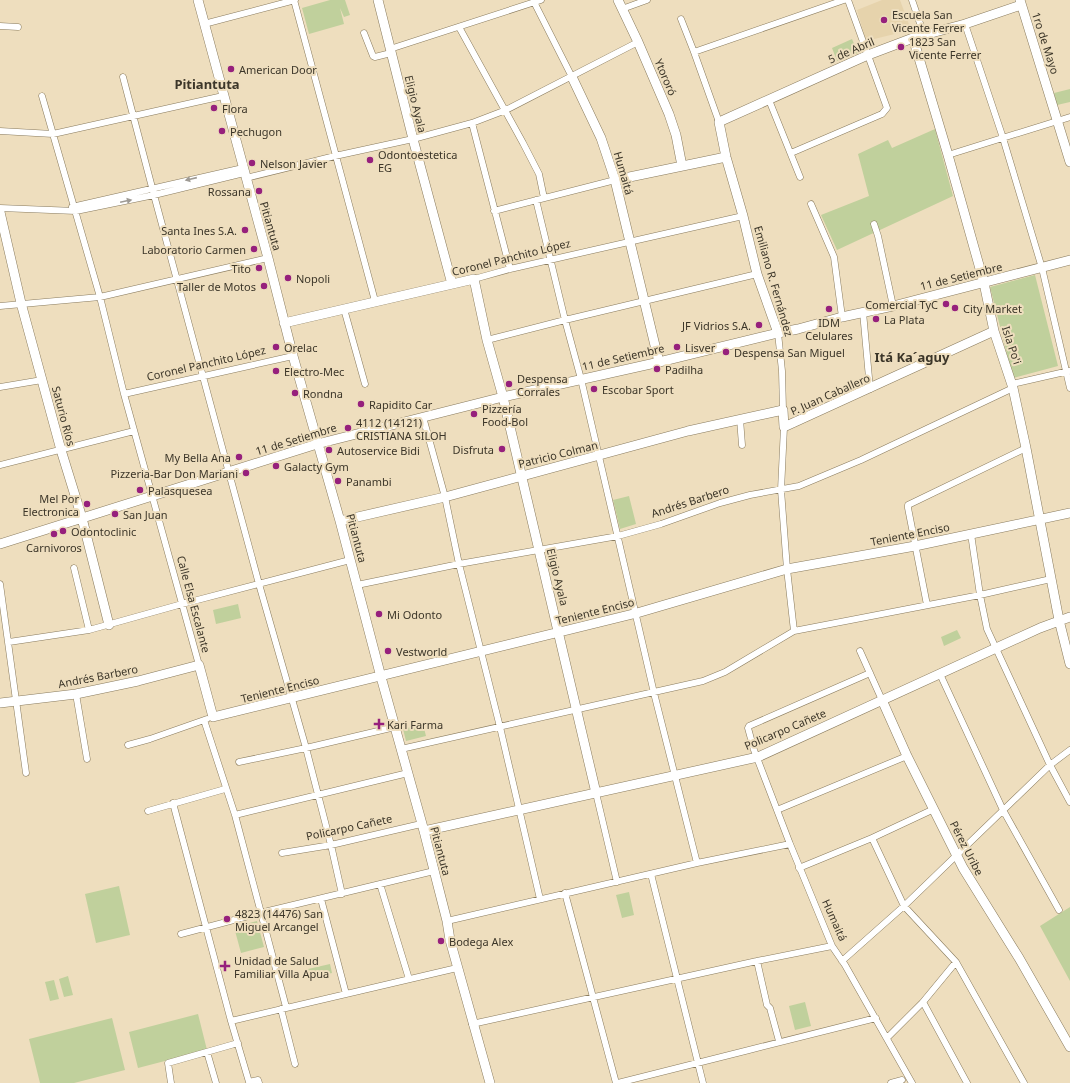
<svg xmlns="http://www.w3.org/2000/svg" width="1070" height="1083" font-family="'Noto Sans',sans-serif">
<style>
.built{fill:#e6d3ac}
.green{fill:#c0d09c}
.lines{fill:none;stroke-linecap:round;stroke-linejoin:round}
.street-casing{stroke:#897b5e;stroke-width:7}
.secondary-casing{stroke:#897b5e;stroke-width:10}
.street{stroke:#fff;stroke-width:6}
.secondary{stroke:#fff;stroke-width:9}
.oneway{fill:#9e9a94}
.poi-dot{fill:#96207c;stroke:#eedebe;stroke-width:1.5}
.labels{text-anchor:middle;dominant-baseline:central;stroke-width:4;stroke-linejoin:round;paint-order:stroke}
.poi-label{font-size:11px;fill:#3c3629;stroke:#eedebe;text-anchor:start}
.street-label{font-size:11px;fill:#3c3629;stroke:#eedebe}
.quarter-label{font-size:13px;font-weight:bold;fill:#3c3629;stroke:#eedebe}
</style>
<rect width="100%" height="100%" fill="#eedebe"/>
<path class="built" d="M882,0h18l11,30 -45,11 -9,-31z"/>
<path class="green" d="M330,0h15l5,15 -6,2 -4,-9 4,16 -35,10 -7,-26z
M852,39l6,14 -21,8 -5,-13z
M1070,89v13l-13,3 -3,-12z
M935,129l18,67 -116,54 -16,-35 48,-19 -11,-42 30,-14 4,8z
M1035,275l23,91 -45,12 -23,-91z
M629,496l7,28 -16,5 -7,-29z
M238,604l3,14 -25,6 -3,-14z
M957,630l4,8 -17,8 -3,-9z
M423,724l3,12 -20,5 -3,-12z
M119,886l11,49 -34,8 -11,-49z
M629,892l5,23 -12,3 -6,-23z
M1070,907v74l-30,-55z
M257,921l7,26 -23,6 -7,-26z
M330,964l2,9 -22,5 -2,-9z
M68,976l5,19 -9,2 -5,-18z
M54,980l5,19 -9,2 -5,-19z
M805,1002l6,24 -16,4 -6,-24z
M198,1014l9,36 -69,18 -9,-36z
M112,1018l13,52 -51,13h-34l-11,-44z"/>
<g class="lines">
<g class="street-casing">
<path id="street" d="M294,0l81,301
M912,0l12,35
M534,2l38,75
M622,9l25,-9
M681,19l13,33 25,70
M204,24l91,-24
M965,24l38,114 39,130 28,120
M0,26l18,1
M459,27l64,116 16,31 5,24
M364,33l9,23 2,1 16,-4
M390,49l151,-49
M694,52l150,-52
M123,77l31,118 105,389 47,164 25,97 11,49
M42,96l58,201 24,97 75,271
M769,100l31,77
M472,123l38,146
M0,131l53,3 170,-38
M791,153l91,-39 5,-6 -39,-108
M948,155l122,-38
M246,178l89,-22 78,-17 59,-16 34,-13 132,-68
M536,200l29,120 16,59 73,314 43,170
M811,204l23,53 8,60
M72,207l171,-39
M0,208l76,3 78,-16 90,-22
M494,211l121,-31
M874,224l4,12 15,70
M474,279l36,-10 233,-53
M0,306l100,-9 168,-39
M344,309l21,75
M863,312l7,77
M778,333l4,38 1,39
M487,340l78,-20 192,-46
M1012,384l57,-13
M0,387l42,-7
M124,394l169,-38
M423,417l22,80 14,67 41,163 40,172
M740,419l2,26
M784,427l-3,63 6,79 7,62
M0,465l134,-34
M971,534l9,61 7,34 63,136 20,37
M74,568l15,62
M0,584l26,189
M357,585l102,-21 159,-28 43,-12 59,-21 30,-8 49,-9 62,-26 152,-72
M927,605l-19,-97v-3l118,-57
M9,642l80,-12 93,-26 168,-44
M860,651l22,49
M870,673l-121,53 -1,2 6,22 36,94 42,102 13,19 67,118
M940,674l63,136 56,100
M76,694l11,65
M204,720l31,95 51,192
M128,745l22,-6 57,-20
M401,749l302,-68 22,-9 69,-41 186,-36 71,-16
M239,762l67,-14 89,-21
M596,793l21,89
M173,803l58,218 18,61 9,-2 1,3
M777,810l130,-54
M148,811l77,-22
M235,815l173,-42
M872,838l32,68 52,56 68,121
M282,853l49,-8 90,-21
M799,868l73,-30 62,-29
M651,874l52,209
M380,884l29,95
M565,893l51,190
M321,899l25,95
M447,921l250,-58 93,-19
M181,934l79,-21 174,-42
M757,961l10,44 3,3 9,33
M842,961l62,-55 146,-141 20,-15
M923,1002l44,81
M281,1009l14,55
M231,1021l226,-53
M472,1024l285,-63 75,-15
M887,1038l36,-36 33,-40
M207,1052l9,31
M171,1083l-3,-20 70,-20
M618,1083c86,-21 172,-44 258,-65
M891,1083l11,-3"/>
</g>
<g class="secondary-casing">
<path id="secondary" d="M198,0l70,258 25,98 47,165 41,156 43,154 23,90 3,19 40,143
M378,0l35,139 39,145
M618,0l20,42 31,72 7,21 6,31
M1020,0l50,162
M913,38l35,117 36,128 10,48 19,57 13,60 33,172 11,44
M572,77l29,61 14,42 44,182
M615,180l111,-23
M0,212l21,91 40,147 21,68 27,107
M284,323l190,-44 13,61 16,57 93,396
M778,333l-21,-59 -14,-58 -17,-59 -7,-35 149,-67 45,-17 52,-14 56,-19
M340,521l105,-24 243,-66 95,-21 1,17 210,-96
M0,544l317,-100 186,-47 152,-34 123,-30 20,-4 44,-12 51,-11 177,-46
M882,700l25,56 56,112 56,90 51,89
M0,703l76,-9 62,-13 61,-16 14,52 424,-104 150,-44 128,-23 155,-33
M424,831l334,-74 282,-129 30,-11"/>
</g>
<use href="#street" class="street"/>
<use href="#secondary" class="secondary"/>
</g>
<defs><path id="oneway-solid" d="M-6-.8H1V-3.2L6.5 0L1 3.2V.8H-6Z"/></defs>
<g class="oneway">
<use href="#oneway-solid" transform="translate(191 179) rotate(167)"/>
<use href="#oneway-solid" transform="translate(126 201) rotate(-12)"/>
</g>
<g class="poi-dot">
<circle cx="884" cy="20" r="4"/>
<circle cx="901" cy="47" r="4"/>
<circle cx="231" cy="69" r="4"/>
<circle cx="214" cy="108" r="4"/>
<circle cx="222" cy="131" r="4"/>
<circle cx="370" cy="160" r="4"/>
<circle cx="252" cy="163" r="4"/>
<circle cx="259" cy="191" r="4"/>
<circle cx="245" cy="230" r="4"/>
<circle cx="254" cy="249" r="4"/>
<circle cx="259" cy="268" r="4"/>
<circle cx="288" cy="278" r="4"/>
<circle cx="264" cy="286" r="4"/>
<circle cx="946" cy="304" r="4"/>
<circle cx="955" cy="308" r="4"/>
<circle cx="829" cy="309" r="4"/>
<circle cx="876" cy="319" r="4"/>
<circle cx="759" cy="325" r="4"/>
<circle cx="276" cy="347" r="4"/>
<circle cx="677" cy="347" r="4"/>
<circle cx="726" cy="352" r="4"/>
<circle cx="657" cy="369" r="4"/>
<circle cx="276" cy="371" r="4"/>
<circle cx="509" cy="384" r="4"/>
<circle cx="594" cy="389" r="4"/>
<circle cx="295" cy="393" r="4"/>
<circle cx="361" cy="404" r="4"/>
<circle cx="474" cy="414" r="4"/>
<circle cx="348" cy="428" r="4"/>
<circle cx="502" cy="449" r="4"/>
<circle cx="329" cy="450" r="4"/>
<circle cx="239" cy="457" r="4"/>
<circle cx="276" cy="466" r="4"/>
<circle cx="246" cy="473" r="4"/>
<circle cx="338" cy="481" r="4"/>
<circle cx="140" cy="490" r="4"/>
<circle cx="87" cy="504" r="4"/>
<circle cx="115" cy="514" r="4"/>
<circle cx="63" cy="531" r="4"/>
<circle cx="54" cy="534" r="4"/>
<circle cx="379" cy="614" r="4"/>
<circle cx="388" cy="651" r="4"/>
<path d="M377 718h4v4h4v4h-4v4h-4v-4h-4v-4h4z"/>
<circle cx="227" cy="919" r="4"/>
<circle cx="441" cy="941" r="4"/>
<path d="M223 960h4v4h4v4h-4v4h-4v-4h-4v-4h4z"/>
</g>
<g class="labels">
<g class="poi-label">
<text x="892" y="14">Escuela San<tspan x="892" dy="13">Vicente Ferrer</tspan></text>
<text x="909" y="41">1823 San<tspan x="909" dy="13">Vicente Ferrer</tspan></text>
<text x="239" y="69">American Door</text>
<text x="222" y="108">Flora</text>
<text x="230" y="131">Pechugon</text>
<text x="378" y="154">Odontoestetica<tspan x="378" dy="13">EG</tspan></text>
<text x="260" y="163">Nelson Javier</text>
<text x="251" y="191" text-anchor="end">Rossana</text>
<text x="237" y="230" text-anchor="end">Santa Ines S.A.</text>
<text x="246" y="249" text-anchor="end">Laboratorio Carmen</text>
<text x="251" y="268" text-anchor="end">Tito</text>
<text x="296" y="278">Nopoli</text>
<text x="256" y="286" text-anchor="end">Taller de Motos</text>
<text x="938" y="304" text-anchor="end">Comercial TyC</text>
<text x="963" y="308">City Market</text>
<text x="884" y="319">La Plata</text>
<text x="829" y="322" text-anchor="middle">IDM<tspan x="829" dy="13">Celulares</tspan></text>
<text x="751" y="325" text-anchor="end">JF Vidrios S.A.</text>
<text x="284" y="347">Orelac</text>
<text x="685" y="347">Lisver</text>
<text x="734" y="352">Despensa San Miguel</text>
<text x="665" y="369">Padilha</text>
<text x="284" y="371">Electro-Mec</text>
<text x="517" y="378">Despensa<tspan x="517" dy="13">Corrales</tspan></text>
<text x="602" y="389">Escobar Sport</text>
<text x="303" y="393">Rondna</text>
<text x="369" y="404">Rapidito Car</text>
<text x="482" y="408">Pizzería<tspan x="482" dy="13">Food-Bol</tspan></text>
<text x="356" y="422">4112 (14121)<tspan x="356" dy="13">CRISTIANA SILOH</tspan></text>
<text x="494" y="449" text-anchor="end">Disfruta</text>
<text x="337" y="450">Autoservice Bidi</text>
<text x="231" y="457" text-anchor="end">My Bella Ana</text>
<text x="284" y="466">Galacty Gym</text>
<text x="238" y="473" text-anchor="end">Pizzeria-Bar Don Mariani</text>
<text x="346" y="481">Panambi</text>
<text x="148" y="490">Palasquesea</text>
<text x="79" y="498" text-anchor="end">Mel Por<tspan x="79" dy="13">Electronica</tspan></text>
<text x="123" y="514">San Juan</text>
<text x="71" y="531">Odontoclinic</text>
<text x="54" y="547" text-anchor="middle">Carnivoros</text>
<text x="387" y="614">Mi Odonto</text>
<text x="396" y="651">Vestworld</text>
<text x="387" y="724">Kari Farma</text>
<text x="235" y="913">4823 (14476) San<tspan x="235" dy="13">Miguel Arcangel</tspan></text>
<text x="449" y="941">Bodega Alex</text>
<text x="234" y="960">Unidad de Salud<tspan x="234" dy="13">Familiar Villa Apua</tspan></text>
</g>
<g class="street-label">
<text transform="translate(1046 43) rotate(72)">1ro de Mayo</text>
<text transform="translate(851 50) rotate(-23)">5 de Abril</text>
<text transform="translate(666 77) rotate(67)">Ytororó</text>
<text transform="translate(416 104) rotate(76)">Eligio Ayala</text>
<text transform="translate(624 173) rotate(74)">Humaitá</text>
<text transform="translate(271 226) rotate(74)">Pitiantuta</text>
<text transform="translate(511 257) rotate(-14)">Coronel Panchito López</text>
<text transform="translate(961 276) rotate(-14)">11 de Setiembre</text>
<text transform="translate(774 281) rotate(74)">Emiliano R. Fernández</text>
<text transform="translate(1012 345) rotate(72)">Isla Po'i</text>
<text transform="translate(623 357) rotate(-13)">11 de Setiembre</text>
<text transform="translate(206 363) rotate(-13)">Coronel Panchito López</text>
<text transform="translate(830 394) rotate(-24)">P. Juan Caballero</text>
<text transform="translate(64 416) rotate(75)">Saturio Ríos</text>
<text transform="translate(296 439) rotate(-17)">11 de Setiembre</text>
<text transform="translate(558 454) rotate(-14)">Patricio Colman</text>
<text transform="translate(690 501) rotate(-18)">Andrés Barbero</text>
<text transform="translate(910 534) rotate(-11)">Teniente Enciso</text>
<text transform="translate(357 538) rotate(75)">Pitiantuta</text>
<text transform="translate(558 577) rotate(76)">Eligio Ayala</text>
<text transform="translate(194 604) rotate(75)">Calle Elsa Escalante</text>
<text transform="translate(595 611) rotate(-14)">Teniente Enciso</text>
<text transform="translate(98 676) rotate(-11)">Andrés Barbero</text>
<text transform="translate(280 689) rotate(-14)">Teniente Enciso</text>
<text transform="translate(785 729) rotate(-23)">Policarpo Cañete</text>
<text transform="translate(349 827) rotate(-12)">Policarpo Cañete</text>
<text transform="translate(967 848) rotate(63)">Pérez Uribe</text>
<text transform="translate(441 851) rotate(75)">Pitiantuta</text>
<text transform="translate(835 920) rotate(66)">Humaitá</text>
</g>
<g class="quarter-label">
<text x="207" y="84">Pitiantuta</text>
<text x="912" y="357">Itá Ka´aguy</text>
</g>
</g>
</svg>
